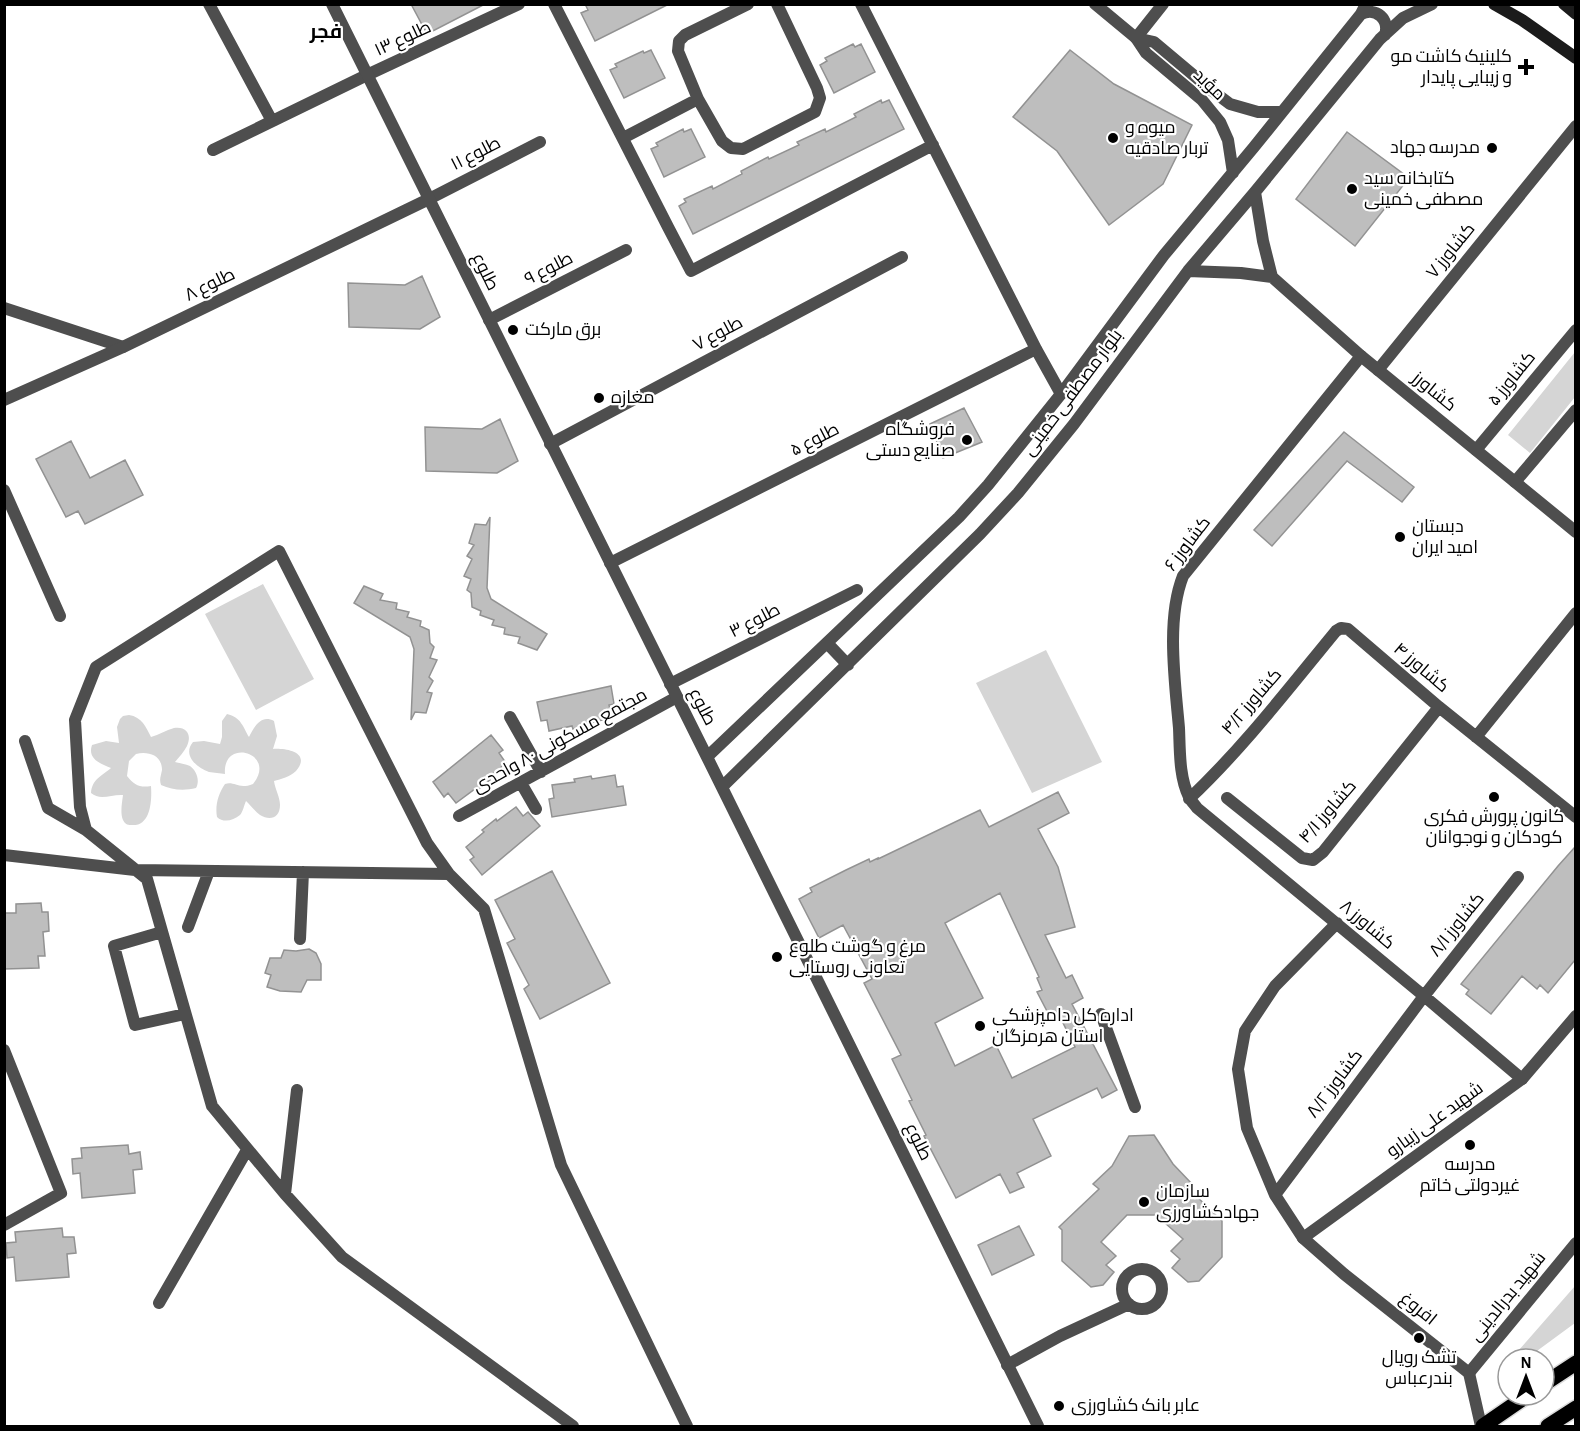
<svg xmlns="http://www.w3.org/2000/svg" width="1580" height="1431" font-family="'Alegreya Sans',Cairo,sans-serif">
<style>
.green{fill:#d5d5d5}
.building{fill:#bebebe;stroke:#929292;stroke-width:1.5;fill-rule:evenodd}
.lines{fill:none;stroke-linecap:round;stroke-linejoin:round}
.primary-casing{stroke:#dbdbdb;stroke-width:18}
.minor{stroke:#4e4e4e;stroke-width:12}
.tertiary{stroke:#4e4e4e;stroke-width:12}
.secondary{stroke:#1b1b1b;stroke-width:12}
.primary{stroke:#000;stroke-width:15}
.poi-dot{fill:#000;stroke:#fff;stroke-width:2}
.labels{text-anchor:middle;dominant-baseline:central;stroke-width:4.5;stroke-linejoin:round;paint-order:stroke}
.street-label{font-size:18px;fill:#000;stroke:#fff}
.poi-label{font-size:18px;fill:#000;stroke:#fff;text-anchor:start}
.neighbourhood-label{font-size:20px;font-weight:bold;fill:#000;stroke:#fff}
</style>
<rect width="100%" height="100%" fill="#fff"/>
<path class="green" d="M1575,352v45l-45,56 -22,-18z
M263,584l51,95 -58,31 -51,-96z
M1046,650l56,112 -70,31 -56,-110z
M227,714c14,3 16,13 22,23 5,-10 12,-23 25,-16l3,15 -4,13c12,-1 39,3 23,22 -6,6 -15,8 -22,10 1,8 6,16 6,24 0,13 -10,16 -20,10 -5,-4 -10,-10 -14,-14 -2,4 -3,11 -6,14 -7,6 -17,8 -23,2 -2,-11 1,-23 8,-33 10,-3 13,6 28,0 25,-31 -31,-47 -28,-10 -5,-1 -11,-1 -16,-2 -12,-4 -27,-17 -16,-30l11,-1 16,3 2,-7v-16z
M129,715c13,2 17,12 22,22 8,-2 15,-7 23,-9 13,-2 18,7 13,18 -3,6 -8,11 -12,16 4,1 11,2 15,4 7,5 10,15 6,22 -12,3 -24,2 -35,-3 -2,-6 0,-9 1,-15 0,-15 -14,-19 -26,-16l-7,7 -2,15c7,9 13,12 24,10 1,14 0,41 -20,39 -4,0 -6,-1 -8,-5 -3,-7 -1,-17 0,-25 -11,-1 -23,6 -32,-2 1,-14 11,-17 20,-25 -10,-4 -24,-9 -19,-23l14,-4 13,2 -2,-16 3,-8 3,-3z
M1575,1286v37l-49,36h-15z"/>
<path class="building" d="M411,4h74l-58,30z
M585,4h84l-74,37 -14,-28 7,-3z
M853,44l2,3 6,-3 14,28 -41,21 -14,-28 7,-4 -2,-3z
M651,50l14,28 -41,20 -14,-28 7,-3 -2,-3 28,-13 1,2z
M1070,50l44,34 78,41 -29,59 -54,41 -52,-74 -44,-34z
M881,100l1,3 7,-3 15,29 -211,105 -14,-28 7,-4 -2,-3 28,-13 1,3 29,-15 -1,-3 27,-14 1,2 30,-14 -2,-3 28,-13 1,3 30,-15 -2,-3z
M683,129l1,3 7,-3 14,28 -41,20 -13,-28 7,-3 -2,-3z
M1347,132l62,46 -54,68 -59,-47z
M422,276l18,41 -20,12 -71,-2 -1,-44 57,2z
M964,408l18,34 -39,16 -13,-34z
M500,419l18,42 -21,12 -71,-2 -1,-44 57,2z
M1344,432l70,55 -12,15 -55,-41 -75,85 -18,-16z
M71,441l19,37 35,-18 18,35 -58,29 -7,-13 -12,6 -30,-58z
M490,517l-3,71 4,11 56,35 -10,16 -19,-7 2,-6 -16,-3 1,-6 -13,-3 2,-5 -14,-5 1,-4 -9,-4 -1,-14 -4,-3 4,-11 -7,-3 8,-17 -5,-3 7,-11 -5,-2 6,-19 11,1z
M364,586l19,8 -3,6 17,3 -1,6 13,3 -2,5 14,4 -1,5 9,4 1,13 4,4 -4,11 7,2 -8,17 4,4 -6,11 5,1 -6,20 -11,-1 -4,8 3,-71 -4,-12 -56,-34z
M611,686l3,18 -5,1 3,13 -23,5 1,2 -17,4 -1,-3 -23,5 -2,-11 -6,1 -4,-19z
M491,735l12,15 -4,3 7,10 -18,15 2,2 -14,11 -1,-2 -19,14 -8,-10 -4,4 -11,-15z
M615,775l2,12 6,-1 3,19 -74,12 -3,-18 5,-1 -2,-13 23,-3 -1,-3 17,-3 1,3z
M1058,792l11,21 -31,16 20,38 17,60 -30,8 21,43 6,-3 11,23 -11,6 45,86 -15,8 -5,-10 -64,31 18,37 -34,17 7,14 -14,6 -10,-19 -44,24 -32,-62 2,-1 -17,-34 3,-1 -20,-41 9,-4 -37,-72 8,-4 -29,-54 -24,13 -20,-39 13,-7 -2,-4 36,-18 23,-11 1,3 8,-4v1l102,-49 9,17zM1000,893l39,84 -2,1 5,12 -5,2 12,23 8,-4 18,36 -63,31 -16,-33 -41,21 -20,-43 48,-25 -38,-75z
M516,807l7,9 5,-4 12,14 -58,49 -12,-15 4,-3 -8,-10 18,-15 -2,-2 14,-11 1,2z
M1575,847v113l-27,33 -8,-8 -3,4 -15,-13 -31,38 -25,-20 3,-4 -8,-6 97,-118z
M552,871l58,112 -70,36 -16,-30 5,-4 -22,-42 8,-4 -20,-39z
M41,903l1,9h6l1,19 -6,1 2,24h-7l1,12 -35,1v-56h12v-9z
M309,949l7,4 5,11v16h-14l-6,12 -21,-1 -13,-4 4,-12 -6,-2 5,-15h11l3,-8 12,1z
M1154,1135l19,29 20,21 -4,4 33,32v36l-23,24 -11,1 -16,-14 8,-9 -9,-8 12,-12 -27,-24h-29l-26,27 15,14 -10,9 8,7 -11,13 -12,2 -29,-26v-31l-3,-3 40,-38 -6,-5 19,-18 17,-30z
M128,1145l1,9 11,-2 2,17 -9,1 2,23 -53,5 -2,-25 -7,1 -1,-15 10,-1 -1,-10z
M1019,1226l15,29 -42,20 -14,-30z
M62,1228l1,9h11l2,16 -9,1 2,23 -53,4 -2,-24 -7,1 -1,-15 10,-1 -1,-10z"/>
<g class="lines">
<g class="primary-casing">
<path id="primary" d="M1544,1384l32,-21
M1483,1426l45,-31
M1548,1426l28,-18"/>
</g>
<path class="minor" d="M209,4l63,117
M554,4l114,223 23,44 242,-126
M748,4l-63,31 -6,6 -1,10 20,48 24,42 9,7 12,1 72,-37 5,-14 -3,-10 -40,-84
M861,4l175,345 25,45
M1136,38l27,-34
M623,138l75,-39
M213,150l154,-75 152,-71
M429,199l111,-57
M4,308l119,39
M489,320l137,-70
M1361,356l-178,220c-17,43 -8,106 -4,152 1,22 0,49 10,69 2,4 6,8 8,11l227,188 98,83
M1378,370l198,-244
M550,444l352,-187
M1476,450l100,-120
M1515,482l61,-72
M4,490l56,126
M610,563l426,-214
M670,684l187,-94
M510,717l31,55
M1476,737l100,-124
M25,741l23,67 38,22
M521,783l15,26
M1227,798l75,60 11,2 10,-8 116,-145
M1189,799c54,-51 100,-111 147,-168l5,-3 7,1 91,78 137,110
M459,816l218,-119
M4,855l131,15 314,4
M188,927l21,-56
M162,932l-48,14 21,79 50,-11
M300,939l3,-67
M1101,1014l34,93
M4,1050l57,143 -57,32
M285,1194l12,-104
M1275,1195l149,-199 94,-119
M1303,1238l-28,-43 -28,-67 -9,-59 7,-38 30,-45 62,-63
M1122 1289a20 20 0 1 1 40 0a20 20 0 1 1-40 0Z
M159,1303l88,-153
M1007,1365l53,-29 69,-32
M1469,1373l107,-130
M573,1426l-231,-169 -57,-63 -73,-88 -65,-227 -61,-49 -6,-23 -5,-87 21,-53 183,-116 148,292 22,31 35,35 77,256 126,261"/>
<path class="tertiary" d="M332,4l375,753 331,669
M1095,4l41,34 10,15 56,47 18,22 8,18 5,33
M1361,14c15,-7 29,5 24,21
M1136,38l18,4 56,47 20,15 28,8h24
M1255,192l8,49 9,36
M1188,271l53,2 31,4 89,79 215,176
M4,400l119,-53 306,-148
M827,643l21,22
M707,757l211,-201 41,-39 29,-32 73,-91 103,-139 90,-108 107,-133 5,-10
M722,787l258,-253 38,-41 56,-69 114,-153 67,-79 125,-153 23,-21 29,-14
M1481,1426l-12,-53 -125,-99 -41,-36 219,-159 54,-63"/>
<path class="secondary" d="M1494,4l28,16 54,38
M1564,4l12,10"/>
<use href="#primary" class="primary"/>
</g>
<g class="poi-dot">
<path d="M1523 58h6v6h6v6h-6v6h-6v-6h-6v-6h6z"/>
<circle cx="1113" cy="138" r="6"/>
<circle cx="1492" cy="148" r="6"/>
<circle cx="1352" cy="189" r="6"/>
<circle cx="513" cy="330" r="6"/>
<circle cx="599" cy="398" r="6"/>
<circle cx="967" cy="440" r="6"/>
<circle cx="1400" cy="537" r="6"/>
<circle cx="1494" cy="797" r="6"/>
<circle cx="777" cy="957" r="6"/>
<circle cx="980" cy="1026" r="6"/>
<circle cx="1470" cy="1145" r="6"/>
<circle cx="1144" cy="1202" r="6"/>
<circle cx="1419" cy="1338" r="6"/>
<circle cx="1059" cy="1406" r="6"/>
</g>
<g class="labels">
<g class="street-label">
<text transform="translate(403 39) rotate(-25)">طلوع ۱۳</text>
<text transform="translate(1209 85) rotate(44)">مؤید</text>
<text transform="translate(476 154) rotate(-27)">طلوع ۱۱</text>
<text transform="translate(1451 251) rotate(-51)">کشاورز ۷</text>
<text transform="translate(549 269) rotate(-27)">طلوع ۹</text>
<text transform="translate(485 272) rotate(64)">طلوع</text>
<text transform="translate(210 285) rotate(-26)">طلوع ۸</text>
<text transform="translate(718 334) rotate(-28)">طلوع ۷</text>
<text transform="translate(1512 379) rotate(-51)">کشاورز ۵</text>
<text transform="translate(1434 392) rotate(39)">کشاورز</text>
<text transform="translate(1073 393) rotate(-53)">بلوار مصطفی خمینی</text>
<text transform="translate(815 440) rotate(-27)">طلوع ۵</text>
<text transform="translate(1188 544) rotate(-53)">کشاورز ۶</text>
<text transform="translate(755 621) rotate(-27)">طلوع ۳</text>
<text transform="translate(1421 668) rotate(40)">کشاورز ۴</text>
<text transform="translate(1252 702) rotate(-49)">کشاورز ۴/۲</text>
<text transform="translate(702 707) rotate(63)">طلوع</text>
<text transform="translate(560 741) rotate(-29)">مجتمع مسکونی ۸۰ واحدی</text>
<text transform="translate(1328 812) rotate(-49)">کشاورز ۴/۱</text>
<text transform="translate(1367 925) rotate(40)">کشاورز ۸</text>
<text transform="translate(1457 925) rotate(-51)">کشاورز ۸/۱</text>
<text transform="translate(1335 1084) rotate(-53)">کشاورز ۸/۲</text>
<text transform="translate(1435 1120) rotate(-36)">شهید علی زیبارو</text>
<text transform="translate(918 1142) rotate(64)">طلوع</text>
<text transform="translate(1508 1297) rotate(-51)">شهید بدرالدینی</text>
<text transform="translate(1418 1309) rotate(39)">افروغ</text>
</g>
<g class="poi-label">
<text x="1512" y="57" text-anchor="end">کلینیک کاشت مو<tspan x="1512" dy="21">و زیبایی پایدار</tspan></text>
<text x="1125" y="128">میوه و<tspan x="1125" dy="21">تربار صادقیه</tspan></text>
<text x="1480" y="148" text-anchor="end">مدرسه جهاد</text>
<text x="1364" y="179">کتابخانه سید<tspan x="1364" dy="21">مصطفی خمینی</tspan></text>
<text x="525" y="330">برق مارکت</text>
<text x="611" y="398">مغازه</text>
<text x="955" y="430" text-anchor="end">فروشگاه<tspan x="955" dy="21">صنایع دستی</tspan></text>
<text x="1412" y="527">دبستان<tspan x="1412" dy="21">امید ایران</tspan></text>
<text x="1494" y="817" text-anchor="middle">کانون پرورش فکری<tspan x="1494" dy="21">کودکان و نوجوانان</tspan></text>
<text x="789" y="947">مرغ و گوشت طلوع<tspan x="789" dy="21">تعاونی روستایی</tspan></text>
<text x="992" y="1016">اداره کل دامپزشکی<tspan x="992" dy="21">استان هرمزگان</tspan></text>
<text x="1470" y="1165" text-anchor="middle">مدرسه<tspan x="1470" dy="21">غیردولتی خاتم</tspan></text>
<text x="1156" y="1192">سازمان<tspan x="1156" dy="21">جهادکشاورزی</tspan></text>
<text x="1419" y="1358" text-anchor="middle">تشک رویال<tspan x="1419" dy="21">بندرعباس</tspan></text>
<text x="1071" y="1406">عابر بانک کشاورزی</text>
</g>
<g class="neighbourhood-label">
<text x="326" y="32">فجر</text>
</g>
</g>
<rect width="1580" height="1431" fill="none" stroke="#000000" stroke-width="12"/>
<g transform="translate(1526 1377)"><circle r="28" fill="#ffffff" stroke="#999999" stroke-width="1.5"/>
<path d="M0-4.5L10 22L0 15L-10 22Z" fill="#000000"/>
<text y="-9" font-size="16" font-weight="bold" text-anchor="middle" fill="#000000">N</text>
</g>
</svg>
